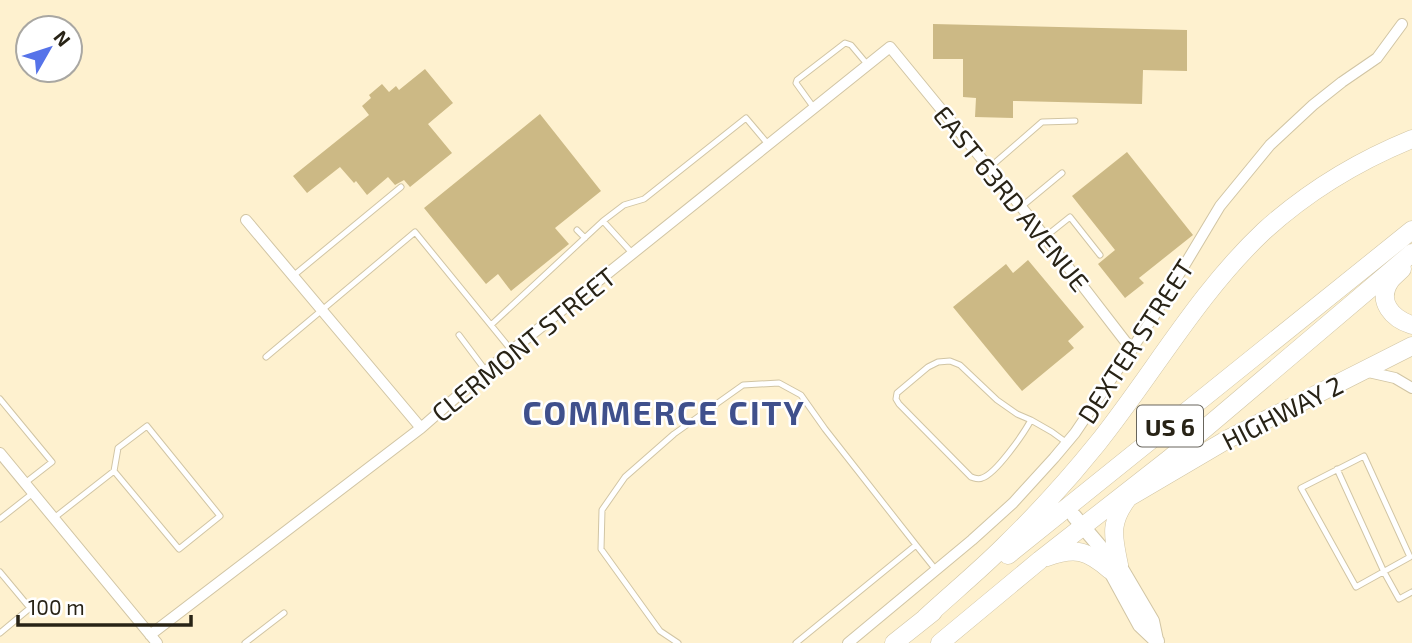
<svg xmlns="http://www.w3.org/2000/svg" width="1412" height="643" font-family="'Exo 2',sans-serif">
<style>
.building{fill:#ccb985}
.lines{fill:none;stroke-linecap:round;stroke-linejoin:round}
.service-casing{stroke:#d1c5a4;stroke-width:7}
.minor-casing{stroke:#d1c5a4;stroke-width:12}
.tertiary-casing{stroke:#d1c5a4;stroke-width:16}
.primary-casing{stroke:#d1c5a4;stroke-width:19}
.trunk-casing{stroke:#d1c5a4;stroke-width:19}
.service{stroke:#fff;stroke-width:5}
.minor{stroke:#fff;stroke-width:10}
.tertiary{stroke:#fff;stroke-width:14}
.primary{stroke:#fff;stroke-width:18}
.trunk{stroke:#fff;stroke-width:18}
.labels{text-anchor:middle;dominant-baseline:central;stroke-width:5;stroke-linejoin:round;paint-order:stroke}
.shield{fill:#fff;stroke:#68655c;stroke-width:2}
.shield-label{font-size:24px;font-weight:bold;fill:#282316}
.street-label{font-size:26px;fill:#282316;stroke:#fff}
.district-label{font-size:33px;font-weight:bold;letter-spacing:2px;fill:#3f508c;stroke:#fff}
</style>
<rect width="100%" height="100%" fill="#fef1cf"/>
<path class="building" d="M933,24l254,6v41l-44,-1 -1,34 -129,-3v17l-38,-1 1,-19 -13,-1v-38h-30z
M425,69l28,34 -25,21 24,29 -42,34 -6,-7 -9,5 -7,-8 -21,18 -11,-14 -2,2 -14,-16 -33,26 -14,-17 76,-61 -7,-9 9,-8 -2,-3 13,-11 7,8 7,-6 3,4z
M540,114l61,77 -46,37 14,16 -58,47 -13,-17 -12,10 -62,-76z
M1127,152l66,83 -54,43 5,5 -19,15 -27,-34 17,-14 -43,-54z
M1028,260l56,67 -16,14 6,7 -52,43 -69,-84 53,-43 7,9z"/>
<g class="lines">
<g class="service-casing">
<path id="service" d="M814,108l-18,-25 1,-3 48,-37 6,2 16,19
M989,168l53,-46 33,-1
M1021,207l41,-34
M603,221l21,-16 20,-6 102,-81 22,26
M577,230l8,8
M1045,237l25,-20 30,38
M293,276l108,-89
M491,325l112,-104 30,33
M459,335l27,36
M266,357l149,-125 97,119
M0,399l52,63 -27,21
M1031,420c-7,13 -35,54 -49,58 -4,2 -7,0 -11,-1l-72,-73 -3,-5 1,-6 31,-26 10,-5 12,-1 10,4 37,35 20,14 14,6 21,12 15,11
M1364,456l46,101 -54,30 -55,-99z
M1337,469l47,103 15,27 13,-7
M54,518l60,-47 65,78 41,-33 -73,-90 -29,22 -4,23
M0,519l33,-26
M0,572l30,36 -30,25
M245,643l39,-30
M678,643l-18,-12 -59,-82 1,-39 23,-33 49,-43 69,-49 36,-2 22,12 24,34 91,116
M796,643l120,-98 20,25"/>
</g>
<g class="minor-casing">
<path id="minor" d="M246,220l175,208
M1364,371l31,7 17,10
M0,453l157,190
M150,635l271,-207 65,-57 404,-324 141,172 101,131
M848,643l124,-103 41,-37 41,-45 21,-25 79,-117 66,-110 50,-61 43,-40 29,-23 35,-24 25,-34"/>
</g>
<g class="tertiary-casing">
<path id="tertiary" d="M1074,516l33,39 12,10 33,56 4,19
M1108,560l2,10 30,55 17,16"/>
</g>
<g class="primary-casing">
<path id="primary" d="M1402,269c-4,4 -9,8 -12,12 -14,21 3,38 22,44
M1131,496l97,-57 184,-93
M1119,565c-6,-29 -10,-42 9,-67"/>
</g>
<g class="trunk-casing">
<path id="trunk" d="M1008,555l404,-325
M1047,557c28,-10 40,-7 63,13
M925,618c26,-24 54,-47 79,-72 33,-32 64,-66 93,-102 56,-70 101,-151 167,-213 43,-39 94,-70 148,-92
M894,643l39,-31
M940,643l100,-83 129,-101 243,-206"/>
</g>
<use href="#service" class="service"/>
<use href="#minor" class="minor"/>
<use href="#tertiary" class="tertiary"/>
<use href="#primary" class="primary"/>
<use href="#trunk" class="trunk"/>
</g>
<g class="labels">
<rect class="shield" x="1137" y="405.5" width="66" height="41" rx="5"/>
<g class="shield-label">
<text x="1170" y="426">US 6</text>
</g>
<g class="street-label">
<text transform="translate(1012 198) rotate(51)">EAST 63RD AVENUE</text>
<text transform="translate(1135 341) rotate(-57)">DEXTER STREET</text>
<text transform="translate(523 344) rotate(-39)">CLERMONT STREET</text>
<text transform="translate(1282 412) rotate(-27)">HIGHWAY 2</text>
</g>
<g class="district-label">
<text x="664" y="412">COMMERCE CITY</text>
</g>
</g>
<g transform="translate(49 49) rotate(51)"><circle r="33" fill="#ffffff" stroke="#a9a7a2" stroke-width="2"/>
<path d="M0-5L12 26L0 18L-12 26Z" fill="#5673e9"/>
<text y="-10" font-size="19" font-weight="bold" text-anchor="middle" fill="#282316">N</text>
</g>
<path d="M18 615v10h173v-10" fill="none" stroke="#282316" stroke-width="3.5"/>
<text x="28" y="615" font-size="21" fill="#282316" stroke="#ffffff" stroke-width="5" paint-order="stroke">100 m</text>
</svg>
